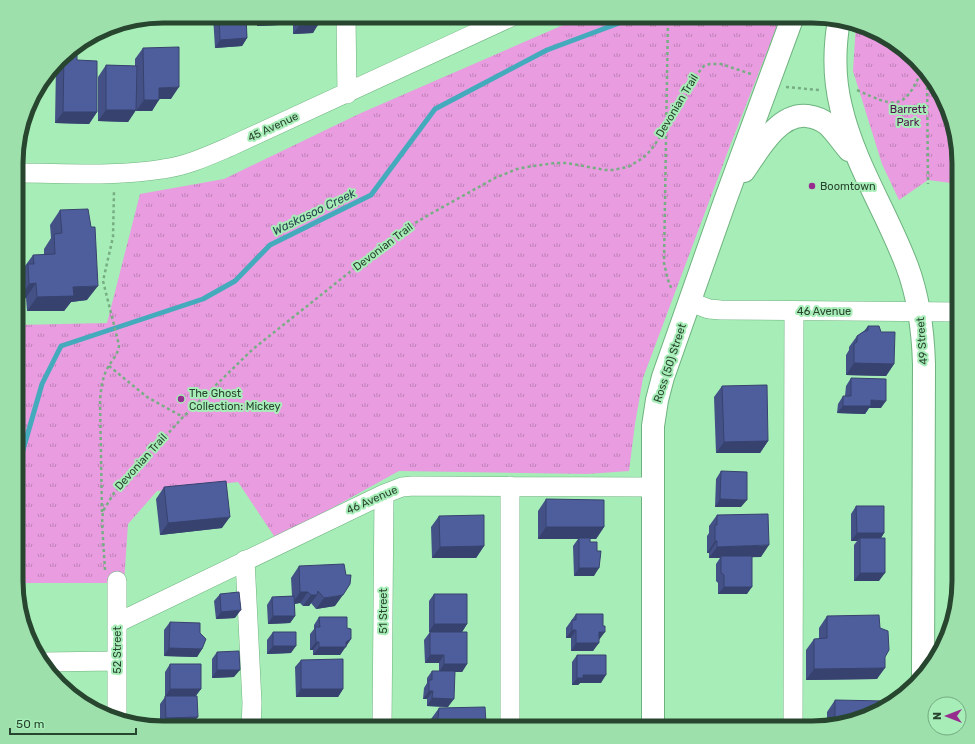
<svg xmlns="http://www.w3.org/2000/svg" width="975" height="744" font-family="Rubik,sans-serif">
<style>
.park{fill:url(#park-tufts)}
.lines{fill:none;stroke-linecap:round;stroke-linejoin:round}
.stream{stroke:#44abbd;stroke-width:5}
.minor-casing{stroke:#6eb27f;stroke-width:20}
.major-casing{stroke:#6eb27f;stroke-width:24}
.path{stroke:#77ad83;stroke-width:2.5;stroke-dasharray:3 3;stroke-linecap:butt}
.minor{stroke:#fff;stroke-width:19}
.major{stroke:#fff;stroke-width:22}
.wall{fill:#435187}
.shaded-wall{fill:#37426e}
.building{fill:#4e5e9d;stroke:#37426e}
.poi-dot{fill:#972c8f;stroke:#a7edb7;stroke-width:1.5}
.labels{text-anchor:middle;dominant-baseline:central;stroke-width:4;stroke-linejoin:round;paint-order:stroke}
.street-label{font-size:11px;fill:#28452f;stroke:#a7edb7}
.park-label{font-size:11px;fill:#51144c;stroke:#a7edb7}
.poi-label{font-size:11px;fill:#28452f;stroke:#a7edb7;text-anchor:start}
.water-label{font-size:12px;font-style:italic;fill:#2a494f;stroke:#a7edb7}
.rim{fill:none;stroke:#28452f;stroke-width:5}
</style>
<defs>
<pattern id="park-tufts" width="24" height="20" patternUnits="userSpaceOnUse"><rect width="24" height="20" fill="#e99ce0"/><path d="M3 7l-1-3M5 7V3M7 7l1-3M15 17l-1-3M17 17v-4M19 17l1-3" fill="none" stroke="#bd81b6"/></pattern>
</defs>
<rect width="100%" height="100%" fill="#a7edb7"/>
<path class="park" d="M584,16h197l-53,135 -85,227 -8,46 -6,47 -42,3 -188,-3 -123,68 -38,-57 -81,9 -29,33 -4,59h-108l1,-258 90,-2 33,-129 84,-15 137,-66z
M856,24l12,3 41,25 35,46 15,64v22l-31,-4 -29,20 -17,-36 -29,-93z"/>
<g class="lines">
<path class="stream" d="M17,460l6,-10 19,-66 19,-38 142,-47 32,-18 35,-36 101,-50 64,-86 112,-59 91,-34"/>
<g class="minor-casing">
<path id="minor" d="M346,16l1,78
M17,173c48,0 98,4 146,-4 23,-3 45,-13 66,-22l284,-131
M690,302l19,7 12,1 238,2
M510,486v242
M245,560l7,143 -1,25
M117,581v138
M117,623l267,-129 18,-7 11,-1 239,1
M43,662l74,-1
M382,728l2,-234
M793,728l1,-417"/>
</g>
<g class="major-casing">
<path id="major" d="M839,20c-5,29 -5,59 2,87 13,56 46,106 66,159 12,32 16,64 17,98l-1,314
M744,171c14,-20 34,-58 63,-55 7,1 14,3 20,8 8,7 15,18 22,26
M653,728v-302l4,-26 6,-23 62,-176 68,-185"/>
</g>
<path class="path" d="M668,16l-4,247 4,17 4,10
M927,75l1,109
M786,87l33,3
M857,90c37,17 47,22 65,-20
M109,366l38,31 36,20
M102,512l-2,-112c1,-10 2,-20 6,-29 4,-9 13,-17 13,-26l-16,-64 10,-44 1,-46
M105,570l-3,-47 1,-12 11,-18 69,-76 70,-68 122,-97 35,-26 22,-13 63,-35 22,-9 10,-2 28,-4h12l38,7h7l16,-3 15,-9 8,-8 15,-22 26,-48 12,-14 6,-2h11l30,10"/>
<use href="#minor" class="minor"/>
<use href="#major" class="major"/>
</g>
<path class="wall" d="M213,16h33l1,22 -5,8 -27,2z
M257,16h27l-5,9 -22,1z
M293,16h25l-5,17 -20,1z
M143,48l28,51h-12l-7,12h-16v-7v6l-8,12 -30,-1v-44l8,-12 29,1v-7z
M66,52l11,8 20,52 -8,12 -34,-1 1,-58z
M60,210l27,90 -16,2 -7,9h-37l-1,-13 -7,1 -1,-20 5,-7 -1,-2 11,-15h11v-6l7,-11 -1,-13z
M868,326l13,6 13,32 -8,12 -40,-1v-20l3,-5v-3l8,-11 7,-5z
M851,378l30,30h-12l-4,6 -28,-1 1,-9 5,-8h2l1,-10z
M722,386l46,55 -8,12h-44l-2,-56z
M721,471l20,36h-26l1,-28z
M164,487l58,41 -62,7 -4,-36z
M546,499l58,28 -8,12h-6l4,37h-20l-1,-30 5,-7h-40v-28z
M856,506l28,27 -3,5 -2,43h-25v-36l3,-4h-6v-27z
M717,515l44,42h-9l-5,37h-29v-11l-2,-2v-17l4,-6h-11v-5h-2v-17l2,-3v-7z
M439,516l45,30 -8,12h-44l-1,-31z
M299,566l36,40 -19,3 -5,-6 -2,3h-6l-3,-3 -5,1v12l-5,7 -22,1 -1,-19 5,-8 20,-1 -1,-18z
M220,594l15,24 -19,1 -2,-18z
M434,594l33,30 -5,8h-33v-31z
M576,614l23,26 -6,11h-22v-13h-5v-10z
M827,616l58,41 -8,22 -71,1v-30l8,-11h5v-11z
M319,617l28,11 4,11 -11,16h-27v-5h-3v-16l4,-5v-4z
M170,622l30,11 2,16 -5,8 -33,-1v-26z
M273,632l18,21 -24,1v-14z
M430,632l37,32 -5,8h-7l-7,35 -21,-1v-7h-4l1,-11 3,-5v-5l5,-7h7v-8h-14l-1,-23z
M217,652l17,25 -22,1v-19z
M577,655l24,28h-21l-2,2h-6v-23z
M301,660l42,29 -5,8h-42l-1,-30z
M170,664l31,25 -5,7 -4,28 -32,1v-21l5,-7v-25z
M835,700l42,13 -50,12v-13z
M439,708l47,15 -4,5h-52l1,-9z"/>
<path class="shaded-wall" d="M284,17l-5,8 -22,1 6,-8z
M318,25l-5,8 -20,1 6,-8z
M247,38l-5,8 -27,2 5,-8z
M179,87l-8,12h-19l7,-11z
M144,100h15l-7,11h-16z
M106,110h30l-8,12 -30,-1z
M63,112h34l-8,12 -34,-1z
M36,283l-10,15 -7,1 10,-15z
M98,286l-11,14 -16,2 -7,9h-37l10,-14 36,-10z
M854,363l40,1 -8,12 -40,-1z
M871,400l15,1 -5,7h-12l-4,6 -28,-1 6,-7z
M768,441l-8,12h-44l8,-11z
M720,499l27,1 -6,7h-26z
M230,517l-8,11 -62,7 8,-12z
M546,527h58l-8,12h-58z
M857,533h27l-5,8 -19,-3 -3,3h-6z
M715,541h2l-8,12h-2z
M769,545l-8,12 -40,1v-2l-1,2h-11l8,-11z
M484,546l-8,12h-44l8,-11z
M579,568h20l-5,8h-20z
M860,573h25l-6,8h-25z
M724,587h28l-5,7h-29z
M300,592h8l-8,11 -8,1z
M311,595h6l-8,11h-6z
M343,595l-8,11 -19,3 8,-11z
M241,610l-6,8 -19,1 5,-7z
M273,616h22l-5,7 -22,1z
M434,624h33l-5,8h-33z
M572,630h4l-5,8h-5z
M599,632h6l-6,8h-6z
M351,639l-11,16h-27l6,-8 27,-5z
M316,642h3l-6,8h-3z
M576,643h23l-6,8h-22z
M273,646h23l-5,7 -24,1z
M169,648l33,1 -5,8 -33,-1z
M430,655h14l-5,8h-14z
M444,664h23l-5,8h-23z
M885,668l-8,11 -71,1 8,-11z
M217,670h23l-6,7 -22,1z
M583,675h23l-5,8h-21l-2,2h-6l5,-7z
M170,689h31l-6,7 -30,1z
M301,689h42l-5,8h-42z
M429,691h4l-6,8h-4z
M432,698l22,1 -6,8 -21,-1z
M198,717l-6,7 -32,1 6,-7z
M479,723h7l-4,5h-16z"/>
<path class="building" d="M219,16h27l1,22 -27,2z
M263,16h21v1l-21,1z
M298,16h20v9l-19,1z
M179,47v40l-20,1v12h-15l-1,-52z
M70,50h7v10l20,1v51h-34l1,-57 2,-3z
M106,65l31,1 -1,44h-30z
M88,209l3,18h4l3,59 -25,1 1,9 -37,1 -1,-14 -7,1 -1,-20h6l-1,-9 22,-1 -1,-20 8,-1 -2,-23z
M17,307h2l1,46h-3z
M868,326h11l2,6h14l-1,32 -40,-1v-19l3,-2v-6l6,-4 5,-2z
M851,378l35,1v22l-15,-1v6h-28v-10h8z
M767,385l1,56 -44,1 -2,-56z
M721,471l26,1v28l-27,-1z
M226,481l4,36 -62,6 -4,-36z
M546,499l58,1v27h-58z
M856,506h28v27h-27z
M768,514l1,31 -52,2v-6h-2v-16h2v-10z
M484,515v31l-44,1 -1,-31z
M579,538h11v4h7v9h4l-2,17h-20z
M860,538h25v35h-25z
M721,556h31v31h-28v-12l-3,-2z
M344,564l2,11h5l-1,9 -7,11 -19,3 -6,-7 -1,4h-6l-3,-3h-8l-1,-26z
M239,592l2,18 -20,2 -1,-18z
M434,594h33v30h-33z
M294,596l1,20h-22l-1,-19z
M576,614h27v12h2v6h-6v11h-23v-13h-4v-10h4z
M879,615l1,13 8,3 1,19 -4,7v11l-71,1v-30l13,-1v-22z
M319,617h28v11l4,1v10l-5,3v5h-27v-5h-3l-1,-15h5z
M170,622l30,1v10l6,6 -4,10 -33,-1z
M273,632h23v14h-23z
M430,632h37v32h-23v-9h-14z
M239,651l1,19h-23v-18z
M577,655h29v20h-23v3h-6z
M343,659v30h-42v-29z
M170,664h31v25h-31z
M432,671h23l-1,28 -22,-1 1,-7h-4v-11h3z
M165,696h32l1,21 -32,1z
M835,700l50,1v6l-8,6 -42,10z
M485,707l1,16h-7v4l-42,1 2,-20z"/>
<g class="poi-dot">
<circle cx="812" cy="186" r="4"/>
<circle cx="181" cy="399" r="4"/>
</g>
<g class="labels">
<g class="street-label">
<text transform="translate(677 106) rotate(-59)">Devonian Trail</text>
<text transform="translate(273 127) rotate(-25)">45 Avenue</text>
<text transform="translate(383 247) rotate(-37)">Devonian Trail</text>
<text x="824" y="311">46 Avenue</text>
<text transform="translate(922 341) rotate(-94)">49 Street</text>
<text transform="translate(670 363) rotate(-72)">Ross (50) Street</text>
<text transform="translate(141 462) rotate(-48)">Devonian Trail</text>
<text transform="translate(372 500) rotate(-24)">46 Avenue</text>
<text transform="translate(383 611) rotate(-90)">51 Street</text>
<text transform="translate(117 650) rotate(-90)">52 Street</text>
</g>
<g class="park-label">
<text x="908" y="109">Barrett<tspan x="908" dy="13">Park</tspan></text>
</g>
<g class="poi-label">
<text x="820" y="186">Boomtown</text>
<text x="189" y="393">The Ghost<tspan x="189" dy="13">Collection: Mickey</tspan></text>
</g>
<g class="water-label">
<text transform="translate(314 212) rotate(-26)">Waskasoo Creek</text>
</g>
</g>
<path d="M0 0H975V744H0ZM163 23H812A140 140 0 0 1 952 163V581A140 140 0 0 1 812 721H163A140 140 0 0 1 23 581V163A140 140 0 0 1 163 23Z" fill="#9de0ac" fill-rule="evenodd"/>
<path class="rim" d="M163 23H812A140 140 0 0 1 952 163V581A140 140 0 0 1 812 721H163A140 140 0 0 1 23 581V163A140 140 0 0 1 163 23Z"/>
<g transform="translate(947 716) rotate(270)"><circle r="19" fill="#a7edb7" stroke="#74aa81"/>
<path d="M0-3L7 15L0 10L-7 15Z" fill="#972c8f"/>
<text y="-6" font-size="11" font-weight="bold" text-anchor="middle" fill="#28452f">N</text>
</g>
<path d="M10 728v6h126v-6" fill="none" stroke="#28452f" stroke-width="2"/>
<text x="16" y="728" font-size="12" fill="#28452f" stroke="#a7edb7" stroke-width="3" paint-order="stroke">50 m</text>
</svg>
